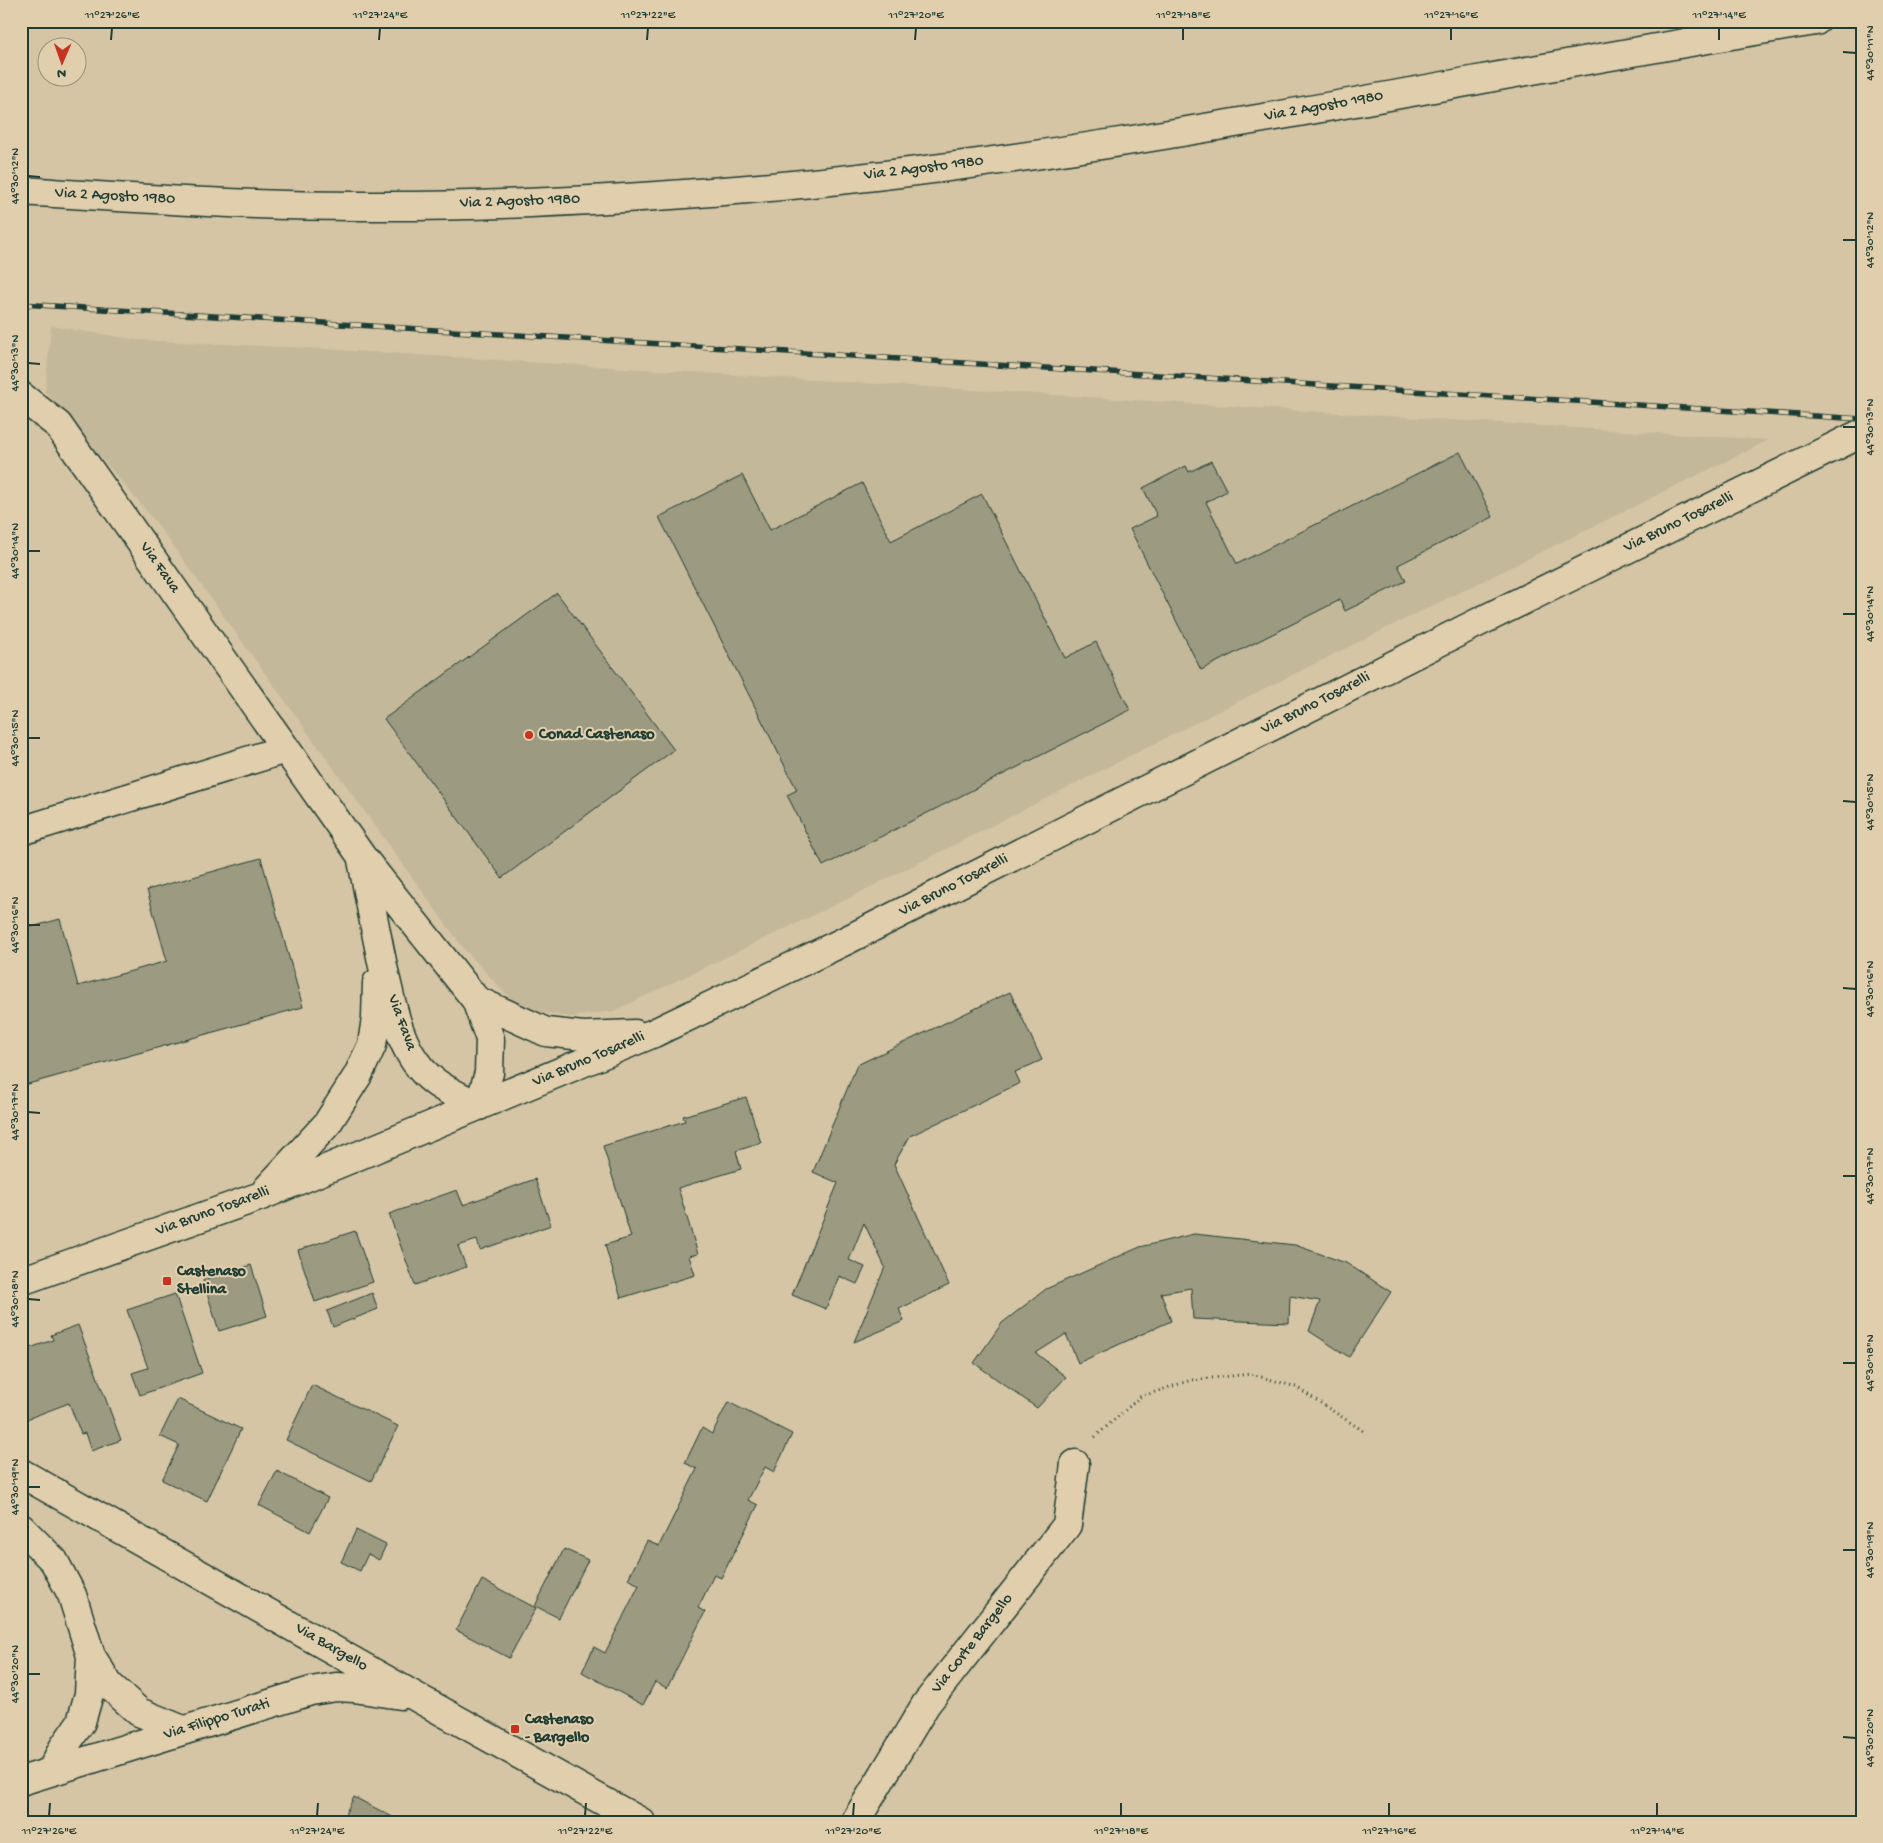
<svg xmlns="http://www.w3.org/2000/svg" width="1883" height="1843" font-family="'Gochi Hand',sans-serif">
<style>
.built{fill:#c4b89a}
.building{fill:#9c9b81;stroke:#1f3d34}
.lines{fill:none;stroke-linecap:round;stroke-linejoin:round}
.minor-casing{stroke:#1f3d34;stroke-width:31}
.major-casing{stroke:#1f3d34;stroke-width:31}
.path{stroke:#1f3d34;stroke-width:3;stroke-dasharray:1 4;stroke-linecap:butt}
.minor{stroke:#e1ceac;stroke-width:28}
.major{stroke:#e1ceac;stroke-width:28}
.rail-casing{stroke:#1f3d34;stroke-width:5.5}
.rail{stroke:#e1ceac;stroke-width:4;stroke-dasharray:11;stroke-linecap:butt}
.ticks{fill:none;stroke:#1f3d34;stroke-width:2}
.poi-dot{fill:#c8321e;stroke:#e1ceac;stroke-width:2}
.labels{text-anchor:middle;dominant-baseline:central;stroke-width:4;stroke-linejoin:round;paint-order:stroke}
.street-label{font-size:16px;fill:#1f3d34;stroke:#e1ceac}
.poi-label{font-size:16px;font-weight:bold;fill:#1f3d34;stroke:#e1ceac;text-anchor:start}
.neatline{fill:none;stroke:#1f3d34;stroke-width:2}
.ticks-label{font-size:12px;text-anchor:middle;fill:#1f3d34}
</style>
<rect width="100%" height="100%" fill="#d5c5a5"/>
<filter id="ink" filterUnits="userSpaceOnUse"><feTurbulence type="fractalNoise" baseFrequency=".02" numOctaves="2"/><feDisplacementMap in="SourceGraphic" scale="10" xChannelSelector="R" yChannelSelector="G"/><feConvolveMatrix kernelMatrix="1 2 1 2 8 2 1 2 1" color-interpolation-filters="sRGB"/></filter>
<g filter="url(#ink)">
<path class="built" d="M51,326l88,14 169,8 1461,92 -524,258 -402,203 -229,110 -43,6 -51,-8 -56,-60 -309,-428 -110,-129z"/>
<path class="building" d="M1460,452l33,65 -95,48 8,16 -61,30 -5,-11 -139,70 -71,-141 27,-13 -14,-28 43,-22 3,6 22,-11 16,30 -21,11 31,62z
M742,475l28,55 92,-47 29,58 91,-47 83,164 31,-16 34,68 -307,156 -36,-71 10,-5 -138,-273z
M557,593l117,157 -172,128 -118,-159z
M261,858l42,149 -282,79v-156l39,-11 18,67 89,-25 -20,-71z
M1010,992l32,68 -27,12 5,11 -110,53 -16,28 55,121 -50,24 5,12 -50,21 31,-75 -21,-44 -15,37 16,7 -8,17 -18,-8 -13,33 -34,-14 46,-112 -25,-11 44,-107z
M746,1097l15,46 -25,8 5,18 -63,19 20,66 -9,2 6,19 -74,23 -16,-53 26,-8 -28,-91 82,-25 -2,-5z
M535,1179l16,46 -71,25 -3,-10 -19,6 8,21 -51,18 -26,-71 68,-24 6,15z
M355,1231l18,51 -58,20 -17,-52z
M1194,1234l101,11 51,18 45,29 -42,65 -40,-26 11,-30 -30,-5 -1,27 -96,-4 -2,-31 -30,5 10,28 -93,42 -12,-29 -30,19 30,24 -29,31 -63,-45 28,-40 44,-34 94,-42z
M251,1265l16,51 -48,15 -16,-51z
M372,1293l6,16 -45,18 -6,-16z
M175,1294l27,79 -62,22 -8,-22 16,-5 -21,-58z
M78,1325l43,115 -30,11 -6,-18 -4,1 -12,-31 -45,17 -3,-6v-63l32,-11 -2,-5z
M312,1385l86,41 -27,55 -85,-41z
M178,1399l63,30 -34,72 -45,-21 17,-35 -19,-9z
M728,1402l64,32 -18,38 -9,-5 -17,33 10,5 -37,73 -7,-3 -16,33 7,4 -38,76 -12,-6 -12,23 -61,-33 12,-25 11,6 34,-68 -11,-6 19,-38 12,5 38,-77 -12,-6 17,-35 10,6z
M277,1471l51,27 -18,34 -51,-27z
M356,1530l30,15 -7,15 -11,-6 -8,17 -19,-9z
M564,1549l24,11 -29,58 -24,-12z
M482,1580l54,28 -27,50 -53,-28z
M354,1797l48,25h-61z"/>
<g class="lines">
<g class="minor-casing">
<path id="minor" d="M21,396l37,29 304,432 114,143 14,39 -1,34 -10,33
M21,831l265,-82
M362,860c8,40 15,80 24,120 7,30 14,65 35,89 15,18 38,27 58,37
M476,1000l70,32 37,4 52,-2
M267,1189l60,-65 31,-49 14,-30 4,-27 1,-35
M21,1281l240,-85 393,-163 193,-93 624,-314 391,-193
M21,1473l397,225 223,124
M21,1528l33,33 18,34 19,61 18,29 30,27 44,18
M52,1770l11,-22 18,-26 8,-28 2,-38
M21,1781l290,-90 25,-4 18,1 47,7
M855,1822l71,-118 141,-179 8,-61"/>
</g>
<g class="major-casing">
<path id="major" d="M21,191c112,7 224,15 336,15 130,1 261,-6 391,-17 359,-31 712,-111 1068,-168"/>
</g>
<path class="path" d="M1095,1437l45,-40 51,-17 60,-6 45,13 69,45"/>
<use href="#minor" class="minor"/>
<use href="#major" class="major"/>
<g class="rail-casing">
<path id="rail" d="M21,304l1841,115"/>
</g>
<use href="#rail" class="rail"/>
</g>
</g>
<path class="ticks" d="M111,40l1,-12M379,40l1,-12M647,40l1,-12M915,40l1,-12M1183,40v-12M1451,40v-12M1719,40v-12M1843,52l13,1M28,176l12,1M1843,240h13M28,363l12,1M1843,427h13M28,551h12M1843,614h13M28,738h12M1843,801l13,1M28,925h12M1843,988l13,1M28,1112l12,1M1843,1176h13M28,1299l12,1M1843,1363h13M28,1487h12M1843,1550h13M28,1674h12M1843,1737l13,1M49,1816l1,-13M317,1816l1,-13M585,1816l1,-13M853,1816l1,-13M1121,1816v-13M1389,1816v-13M1657,1816v-13"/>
<g class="poi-dot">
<circle cx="529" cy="735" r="5"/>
<rect x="162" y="1276" width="10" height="10" rx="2.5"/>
<rect x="510" y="1724" width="10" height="10" rx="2.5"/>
</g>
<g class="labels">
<g class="street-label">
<text transform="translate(1324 107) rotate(-10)">Via 2 Agosto 1980</text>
<text transform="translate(924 169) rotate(-7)">Via 2 Agosto 1980</text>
<text transform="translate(115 197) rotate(3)">Via 2 Agosto 1980</text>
<text transform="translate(520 202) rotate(-2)">Via 2 Agosto 1980</text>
<text transform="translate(1679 523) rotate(-26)">Via Bruno Tosarelli</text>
<text transform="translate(159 568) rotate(55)">Via Fava</text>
<text transform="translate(1316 704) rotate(-27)">Via Bruno Tosarelli</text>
<text transform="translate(954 886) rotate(-27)">Via Bruno Tosarelli</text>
<text transform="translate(401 1023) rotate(70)">Via Fava</text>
<text transform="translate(589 1060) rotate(-23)">Via Bruno Tosarelli</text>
<text transform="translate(213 1212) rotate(-20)">Via Bruno Tosarelli</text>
<text transform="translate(973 1644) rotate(-52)">Via Corte Bargello</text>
<text transform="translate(331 1648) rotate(30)">Via Bargello</text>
<text transform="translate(217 1720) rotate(-17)">Via Filippo Turati</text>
</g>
<g class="poi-label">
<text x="539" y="735">Conad Castenaso</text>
<text x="177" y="1272">Castenaso<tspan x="177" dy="18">Stellina</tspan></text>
<text x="525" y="1720">Castenaso<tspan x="525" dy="18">- Bargello</tspan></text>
</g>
</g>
<rect width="1883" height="1843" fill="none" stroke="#e1ceac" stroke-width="55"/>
<g transform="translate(62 62) rotate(182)"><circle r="24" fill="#e1ceac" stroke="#93947c"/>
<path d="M0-4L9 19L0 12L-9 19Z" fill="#c8321e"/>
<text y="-8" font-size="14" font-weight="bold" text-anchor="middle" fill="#1f3d34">N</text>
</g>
<rect x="28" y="28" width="1828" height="1788" class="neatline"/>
<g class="ticks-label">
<text x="112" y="18">11°27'26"E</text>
<text x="380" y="18">11°27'24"E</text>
<text x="648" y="18">11°27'22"E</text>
<text x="916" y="18">11°27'20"E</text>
<text x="1183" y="18">11°27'18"E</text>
<text x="1451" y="18">11°27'16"E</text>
<text x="1719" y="18">11°27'14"E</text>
<text transform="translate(1869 53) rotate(-90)" y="4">44°30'11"N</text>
<text transform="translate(14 176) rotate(-90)" y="4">44°30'12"N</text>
<text transform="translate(1869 240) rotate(-90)" y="4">44°30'12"N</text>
<text transform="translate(14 363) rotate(-90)" y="4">44°30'13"N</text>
<text transform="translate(1869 427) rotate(-90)" y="4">44°30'13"N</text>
<text transform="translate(14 551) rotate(-90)" y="4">44°30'14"N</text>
<text transform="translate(1869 614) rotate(-90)" y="4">44°30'14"N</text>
<text transform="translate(14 738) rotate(-90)" y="4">44°30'15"N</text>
<text transform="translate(1869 802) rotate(-90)" y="4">44°30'15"N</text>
<text transform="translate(14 925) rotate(-90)" y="4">44°30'16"N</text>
<text transform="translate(1869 989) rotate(-90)" y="4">44°30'16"N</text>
<text transform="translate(14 1112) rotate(-90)" y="4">44°30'17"N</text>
<text transform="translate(1869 1176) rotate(-90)" y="4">44°30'17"N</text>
<text transform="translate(14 1299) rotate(-90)" y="4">44°30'18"N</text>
<text transform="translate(1869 1363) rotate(-90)" y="4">44°30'18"N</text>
<text transform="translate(14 1487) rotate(-90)" y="4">44°30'19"N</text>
<text transform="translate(1869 1550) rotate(-90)" y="4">44°30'19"N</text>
<text transform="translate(14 1674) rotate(-90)" y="4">44°30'20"N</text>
<text transform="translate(1869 1738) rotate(-90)" y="4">44°30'20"N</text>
<text x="49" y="1834">11°27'26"E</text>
<text x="317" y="1834">11°27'24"E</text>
<text x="585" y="1834">11°27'22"E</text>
<text x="853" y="1834">11°27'20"E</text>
<text x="1121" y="1834">11°27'18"E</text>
<text x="1389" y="1834">11°27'16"E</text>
<text x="1657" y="1834">11°27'14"E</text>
</g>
</svg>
